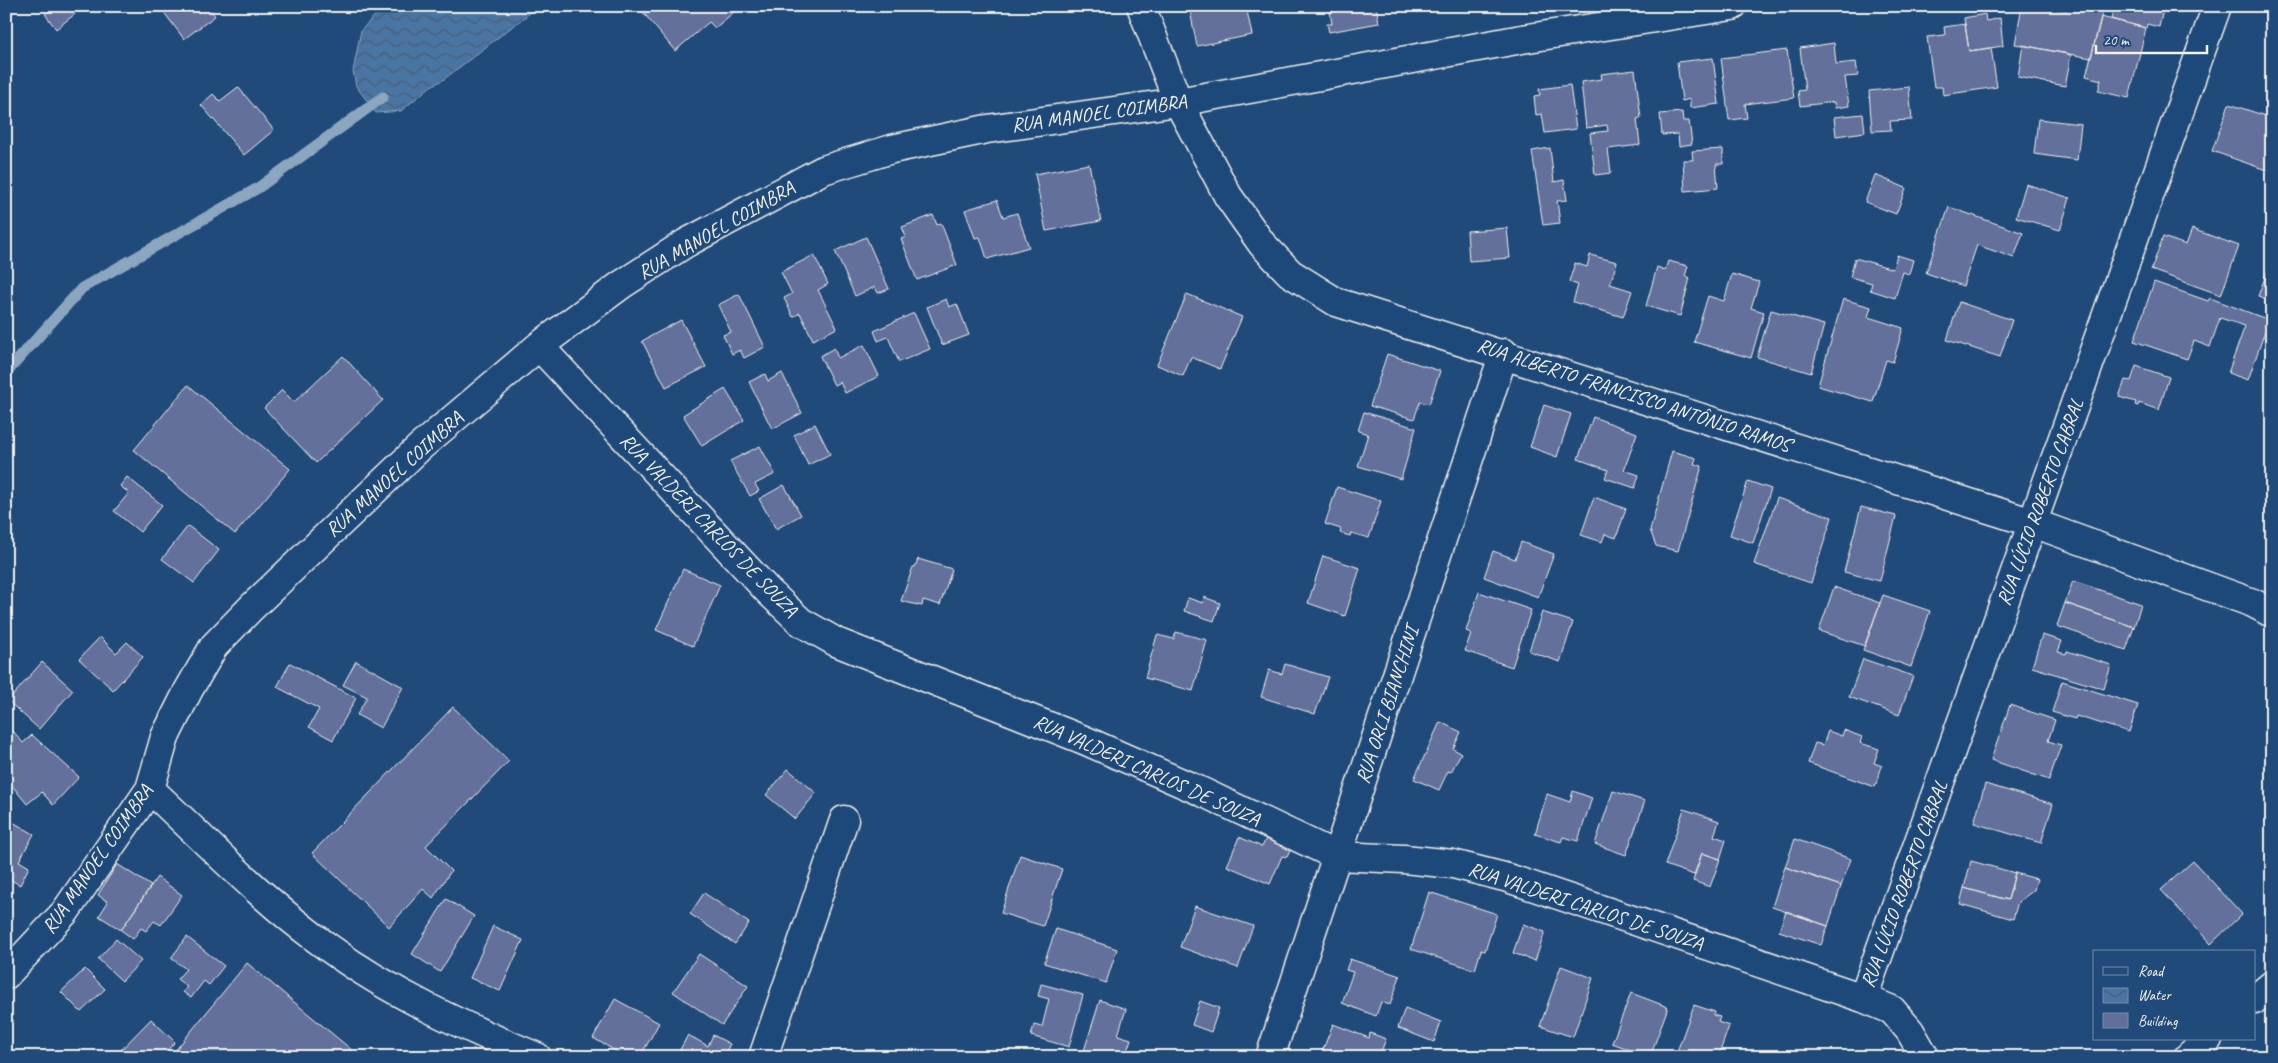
<svg xmlns="http://www.w3.org/2000/svg" width="2278" height="1063" font-family="Caveat,sans-serif">
<style>
.water{fill:url(#water-waves);stroke:#8da6bf}
.lines{fill:none;stroke-linecap:round;stroke-linejoin:round}
.stream{stroke:#8da6bf;stroke-width:11}
.building{fill:#626f9b;stroke:#f4f1e8}
.minor-casing{stroke:#f4f1e8;stroke-width:31}
.minor{stroke:#1f4a7a;stroke-width:28}
.labels{text-anchor:middle;dominant-baseline:central;stroke-width:4;stroke-linejoin:round;paint-order:stroke}
.street-label{font-size:20px;fill:#f4f1e8;stroke:#1f4a7a}
</style>
<defs>
<pattern id="water-waves" width="16" height="10" patternUnits="userSpaceOnUse" patternTransform="scale(1.25)"><rect width="16" height="10" fill="#4974a3"/><path d="M0 5q4-4 8 0t8 0" fill="none" stroke="#495e74"/></pattern>
</defs>
<rect width="100%" height="100%" fill="#1f4a7a"/>
<filter id="ink" filterUnits="userSpaceOnUse"><feTurbulence type="fractalNoise" baseFrequency=".02" numOctaves="2"/><feDisplacementMap in="SourceGraphic" scale="10" xChannelSelector="R" yChannelSelector="G"/><feConvolveMatrix kernelMatrix="1 2 1 2 8 2 1 2 1" color-interpolation-filters="sRGB"/></filter>
<g filter="url(#ink)">
<path class="water" d="M384,6h155l-96,74 -12,6 -30,25 -25,2 -20,-27 -3,-15 8,-41z"/>
<g class="lines">
<path class="stream" d="M6,373l76,-85 176,-100 125,-91"/>
</g>
<path class="building" d="M56,6h14l5,8 -19,15 -11,-15z
M169,6h39l7,10 -31,23 -21,-28z
M648,6h81l5,6 -19,16 -6,-6 -34,29 -33,-40z
M1189,6h57l6,29 -55,11z
M1329,6h47l3,17 -50,9 -2,-8h5z
M2022,6h19l26,5 1,-5h36l-13,52 -76,-14z
M2114,6h50l-5,21 -12,-3 -1,4 -35,-9z
M1985,14l1,7 14,-3 3,28 -34,5 -5,-33z
M2101,17l45,11 -17,70 -31,-7 3,-11 -15,-4z
M1965,24l4,27 22,-3 6,39 -54,8 -1,-8h-8l-7,-50 18,-2 -1,-8z
M1834,43l2,21 20,-2 2,14 -13,1 4,29 -14,2 -1,-6 -34,4 -2,-15 7,-1 -5,-42z
M2023,45l48,10 -6,31 -47,-9z
M1787,50l7,48 -49,6 2,14 -18,2 -8,-62z
M1713,58l6,46 -29,4v-9l-8,2 -5,-39z
M1635,70l6,48 -4,1 3,26 -32,4 3,24 -16,2 -5,-42 18,-2 -1,-6 -21,3 -5,-46 21,-3 -1,-5z
M1570,85l6,44 -31,4 -3,-19 -6,1 -2,-19 6,-1 -1,-6z
M238,87l36,43 -30,25 -43,-50 12,-11 7,7z
M1909,87l3,33 -22,1 1,9 -19,1 -3,-40z
M2229,104l43,14v54l-60,-21z
M1682,112l1,9h6l3,23 -13,2 -1,-12 -16,1 -2,-21z
M1863,114l2,18 -29,4 -2,-19z
M2038,119l43,5 -4,36 -43,-6z
M1550,148l4,34 10,-2 3,20 -10,1 3,22 -17,2 -11,-74z
M1723,149v15h-7l2,24 -33,3 -2,-31h10l-1,-9z
M1089,164l12,57 -55,10 -11,-57z
M1875,175l31,13 -10,26 -31,-12z
M2026,184l44,14 -10,32 -44,-13z
M997,200l6,17 14,-4 12,34 -42,12 -7,-22 -5,1 -10,-28z
M1949,207l74,26 -9,25 -37,-13 -14,41 -37,-13z
M933,215l4,10 4,-2 16,42 -40,15 -16,-41 5,-2 -4,-10z
M1507,228l3,30 -41,3 -2,-30z
M2192,229l47,17 -18,49 -70,-25 12,-33 23,8z
M866,237l23,52 -11,4 -3,-6 -20,9 -20,-45z
M814,255l14,29 -10,6 19,38 -24,12 -13,-27 -7,4 -9,-19 8,-4 -11,-22z
M1590,255l27,7 -7,22 22,7 -9,26 -50,-15 5,-17 -9,-3 6,-19 12,4z
M1897,255l16,5 -4,14 -6,-2 -8,26 -25,-8 2,-7 -22,-6 5,-19 38,11z
M2272,259v42l-14,-5z
M1668,261l20,5 -3,10 5,2 -10,38 -34,-10 11,-39 8,3z
M1732,274l27,8 -8,26 13,4 -13,46 -57,-16 14,-46 16,5z
M2154,282l54,19 2,-3 59,22 -21,60 -20,-7 17,-47 -25,-8 -10,29 -16,-6 -7,18 -53,-18z
M739,294l26,53 -21,11 -4,-8 -8,4 -9,-19 8,-3 -13,-27z
M1187,294l55,23 -22,52 -29,-12 -8,19 -26,-11z
M946,299l3,8 8,-3 12,31 -27,10 -15,-38z
M1843,299l28,8 -3,10 35,11 -10,34 -7,-2 -13,42 -55,-16z
M1959,302l53,18 -12,37 -53,-17z
M1771,310l53,15 -13,48 -54,-16z
M914,313l16,36 -31,13 -11,-25 -10,4 -4,-10z
M681,320l25,47 -40,20 -24,-46z
M864,345l15,31 -34,17 -5,-11 -6,3 -14,-29 14,-8 4,10z
M1387,354l53,17 -11,33 -9,-2 -6,17 -44,-13z
M343,356l40,44 -67,63 -52,-55 18,-18 12,12z
M2136,366l33,11 -10,33 -20,-7 -1,3 -3,-1 1,-3 -17,-5 6,-17 6,1z
M782,373l20,40 -30,16 -23,-47 16,-8 3,7z
M188,385l102,84 -55,65 -101,-84z
M725,389l19,31 -42,26 -19,-31z
M1544,405l27,9 -14,43 -27,-10z
M1364,412l52,16 -15,51 -43,-13 10,-32 -10,-3z
M1593,417l44,16 -13,37 15,5 -4,13 -30,-10 3,-8 -30,-11z
M815,424l15,30 -22,11 -14,-30z
M760,446l15,28 -20,10 4,7 -9,5 -20,-35z
M1672,451l24,7 -2,6 8,2 -24,85 -22,-5 -6,-16z
M127,477l35,28 -22,27 -26,-21 15,-18 -9,-7z
M1748,481l23,8 -18,54 -23,-8z
M784,485l17,30 -25,14 -17,-30z
M1337,487l44,14 -12,37 -18,-5 -1,3 -10,-3 1,-4 -16,-5z
M1594,497l32,12 -10,29 -11,-4 -3,8 -21,-7z
M1777,498l55,19 -21,66 -57,-19z
M1861,507l35,9 -16,65 -36,-9z
M188,526l31,24 -25,33 -32,-24z
M1521,542l33,12 -16,43 -54,-20 9,-26 22,8z
M1323,556l37,12 -15,48 -37,-13z
M918,559l34,10 -12,36 -17,-5 -1,6 -21,-5 12,-34h2z
M683,569l37,16 -27,61 -37,-16z
M2073,581l68,23 -7,23 -69,-24z
M1834,587l46,16 -15,43 -46,-15z
M1479,592l52,18 -19,57 -47,-16 6,-18 -5,-2z
M1883,595l47,16 -19,56 -48,-17z
M1204,597l16,6 -6,18 -30,-10 4,-13 15,5z
M2065,603l69,24 -8,23 -69,-24z
M1542,612l31,10 -13,40 -31,-11z
M1176,632l31,8 -14,51 -48,-13 12,-43 17,4z
M2042,635l20,6 -4,11 8,2 1,-3 44,14 -7,24 -72,-22z
M100,637l16,16 11,-11 16,15 -30,33 -34,-31z
M1863,659l50,17 -14,39 -50,-18z
M356,661l47,26 -22,41 -24,-13 10,-18 -24,-12z
M42,662l31,28 -34,39 -31,-28z
M290,663l66,35 -23,42 -24,-13 10,-18 -42,-22z
M1285,664l43,13 -13,37 -54,-17 8,-27 13,4z
M2062,681l76,24 -9,27 -53,-16 -1,3 -23,-7z
M2010,705l45,15 -7,21 13,4 -12,35 -58,-20z
M453,707l56,54 -83,85 25,25 -18,27 -10,-9 -34,38 -77,-74z
M1440,722l21,10 -8,17 8,4 -10,19 -3,-1 -9,19 -25,-11z
M1844,730l18,7 -2,6 19,6 -5,14 8,3 -7,21 -67,-24 7,-20 8,2 5,-14 14,5z
M13,731l10,12 9,-8 47,42 -26,28 -11,-13 -15,12 -21,-26v-41z
M788,769l28,24 -21,26 -29,-24z
M1985,784l68,20 -12,39 -67,-20z
M1573,791l19,7 -14,43 -15,-4 -2,5 -26,-8 12,-40 23,8z
M1613,791l32,10 -19,54 -31,-11z
M1684,809l35,12 -5,15 12,4 -6,19 -18,-6 -8,22 -29,-10z
M9,820l25,14 -15,27 10,6 -9,18 -14,-8v-52z
M1269,832l25,11 -7,14 -5,-1 -12,28 -43,-18 12,-29 23,10z
M1795,839l56,20 -10,27 -56,-19z
M1702,853l18,6 -10,28 -17,-6z
M1020,855l42,14 -19,57 -42,-13z
M1971,861l44,12 -7,27 -44,-12z
M2193,861l49,53 -31,30 -50,-54z
M117,864l34,22 -30,44 -22,-14 9,-14 -10,-7z
M1785,867l56,19 -13,40 -56,-19z
M2015,873l22,6 -3,11 -16,12 -5,17 -53,-15 4,-16 44,12z
M157,877l25,18 -21,30 -7,-4 -8,10 -5,-3 -8,11 -12,-9z
M1429,892l68,22 -12,37 -4,-1 -6,20 -64,-21z
M704,893l45,30 -14,21 -45,-30z
M446,899l28,17 -34,56 -28,-18z
M1195,906l58,20 -15,42 -58,-21z
M1786,911l42,15 -7,19 -42,-14z
M1523,924l22,8 -10,29 -22,-8z
M493,926l30,14 -23,51 -30,-13z
M1056,929l61,20 -11,34 -62,-20z
M187,937l37,29 -15,19 -5,-4 -13,17 -8,-6 4,-5 -10,-8 9,-10 -15,-11z
M116,939l25,22 -19,20 -24,-22z
M699,954l49,32 -26,39 -49,-33z
M1350,959l50,17 -10,29 -9,-3 -5,14 -34,-13 11,-31 -7,-2z
M247,963l106,88 -5,6h-178z
M1561,966l32,12 -20,59 -33,-11z
M85,969l20,20 -24,23 -20,-20z
M1041,984l42,11 -14,52 -38,-11 3,-11 8,2 7,-28 -11,-3z
M1631,993l37,14 -18,50 -38,-14z
M615,999l44,24 -19,34h-14l-33,-19z
M1100,1000l26,9 -8,26 13,4 -6,18h-43z
M1200,1001l19,7 -8,24 -19,-7z
M1694,1005l21,7 -2,3 7,2 -2,5 11,4 -11,31h-43z
M1405,1008l36,14 -7,20 -36,-14z
M151,1019l24,23 -14,15h-43l-2,-2z
M1333,1024l36,14 1,-5 16,6 -7,18h-59z
M688,1035l20,11 5,-11 17,9 -7,13h-47z"/>
<g class="lines">
<g class="minor-casing">
<path id="minor" d="M1141,6l37,96 50,94 34,48 28,29 46,29 697,221 220,80 19,10
M539,346l229,245 33,31 35,20 248,98 116,51 137,65 67,3 49,5 55,14 355,120 29,12 18,21 15,26
M150,789c58,54 114,113 179,159 63,46 136,79 208,109
M6,975l59,-63 85,-123 15,-52 23,-46 26,-45 38,-39 168,-160 119,-101 82,-61 65,-42 137,-73 69,-21 95,-20 191,-27 344,-63 210,-33
M1863,998l354,-992
M2254,1000l18,-15
M763,1057l81,-237
M1270,1057l234,-704
M2188,1057l20,-18"/>
</g>
<use href="#minor" class="minor"/>
</g>
</g>
<g class="labels">
<g class="street-label">
<text transform="translate(1099 113) rotate(-8)">RUA MANOEL COIMBRA</text>
<text transform="translate(716 230) rotate(-30)">RUA MANOEL COIMBRA</text>
<text transform="translate(1634 395) rotate(18)">RUA ALBERTO FRANCISCO ANTÔNIO RAMOS</text>
<text transform="translate(394 474) rotate(-42)">RUA MANOEL COIMBRA</text>
<text transform="translate(2040 502) rotate(-70)">RUA LÚCIO ROBERTO CABRAL</text>
<text transform="translate(709 525) rotate(46)">RUA VALDERI CARLOS DE SOUZA</text>
<text transform="translate(1387 705) rotate(-72)">RUA ORLI BIANCHINI</text>
<text transform="translate(1147 770) rotate(24)">RUA VALDERI CARLOS DE SOUZA</text>
<text transform="translate(97 859) rotate(-55)">RUA MANOEL COIMBRA</text>
<text transform="translate(1904 884) rotate(-70)">RUA LÚCIO ROBERTO CABRAL</text>
<text transform="translate(1586 906) rotate(18)">RUA VALDERI CARLOS DE SOUZA</text>
</g>
</g>
<rect width="2278" height="1063" fill="none" stroke="#1f4a7a" stroke-width="25"/>
<rect x="12" y="12" width="2253" height="1038" fill="none" stroke="#f4f1e8" stroke-width="2" filter="url(#ink)"/>
<rect x="2093" y="950" width="162" height="90" fill="#1f4a7a" stroke="#748da6"/>
<rect x="2103" y="967" width="25" height="8" fill="#1f4a7a" stroke="#748da6"/>
<text x="2138" y="976" font-size="15" fill="#f4f1e8">Road</text>
<rect x="2103" y="988" width="25" height="15" fill="url(#water-waves)" stroke="#748da6"/>
<text x="2138" y="1000" font-size="15" fill="#f4f1e8">Water</text>
<rect x="2103" y="1013" width="25" height="15" fill="#626f9b" stroke="#748da6"/>
<text x="2138" y="1026" font-size="15" fill="#f4f1e8">Building</text>
<path d="M2096 45v8h111v-8" fill="none" stroke="#f4f1e8" stroke-width="2.5"/>
<text x="2103" y="45" font-size="15" fill="#f4f1e8" stroke="#1f4a7a" stroke-width="4" paint-order="stroke">20 m</text>
</svg>
